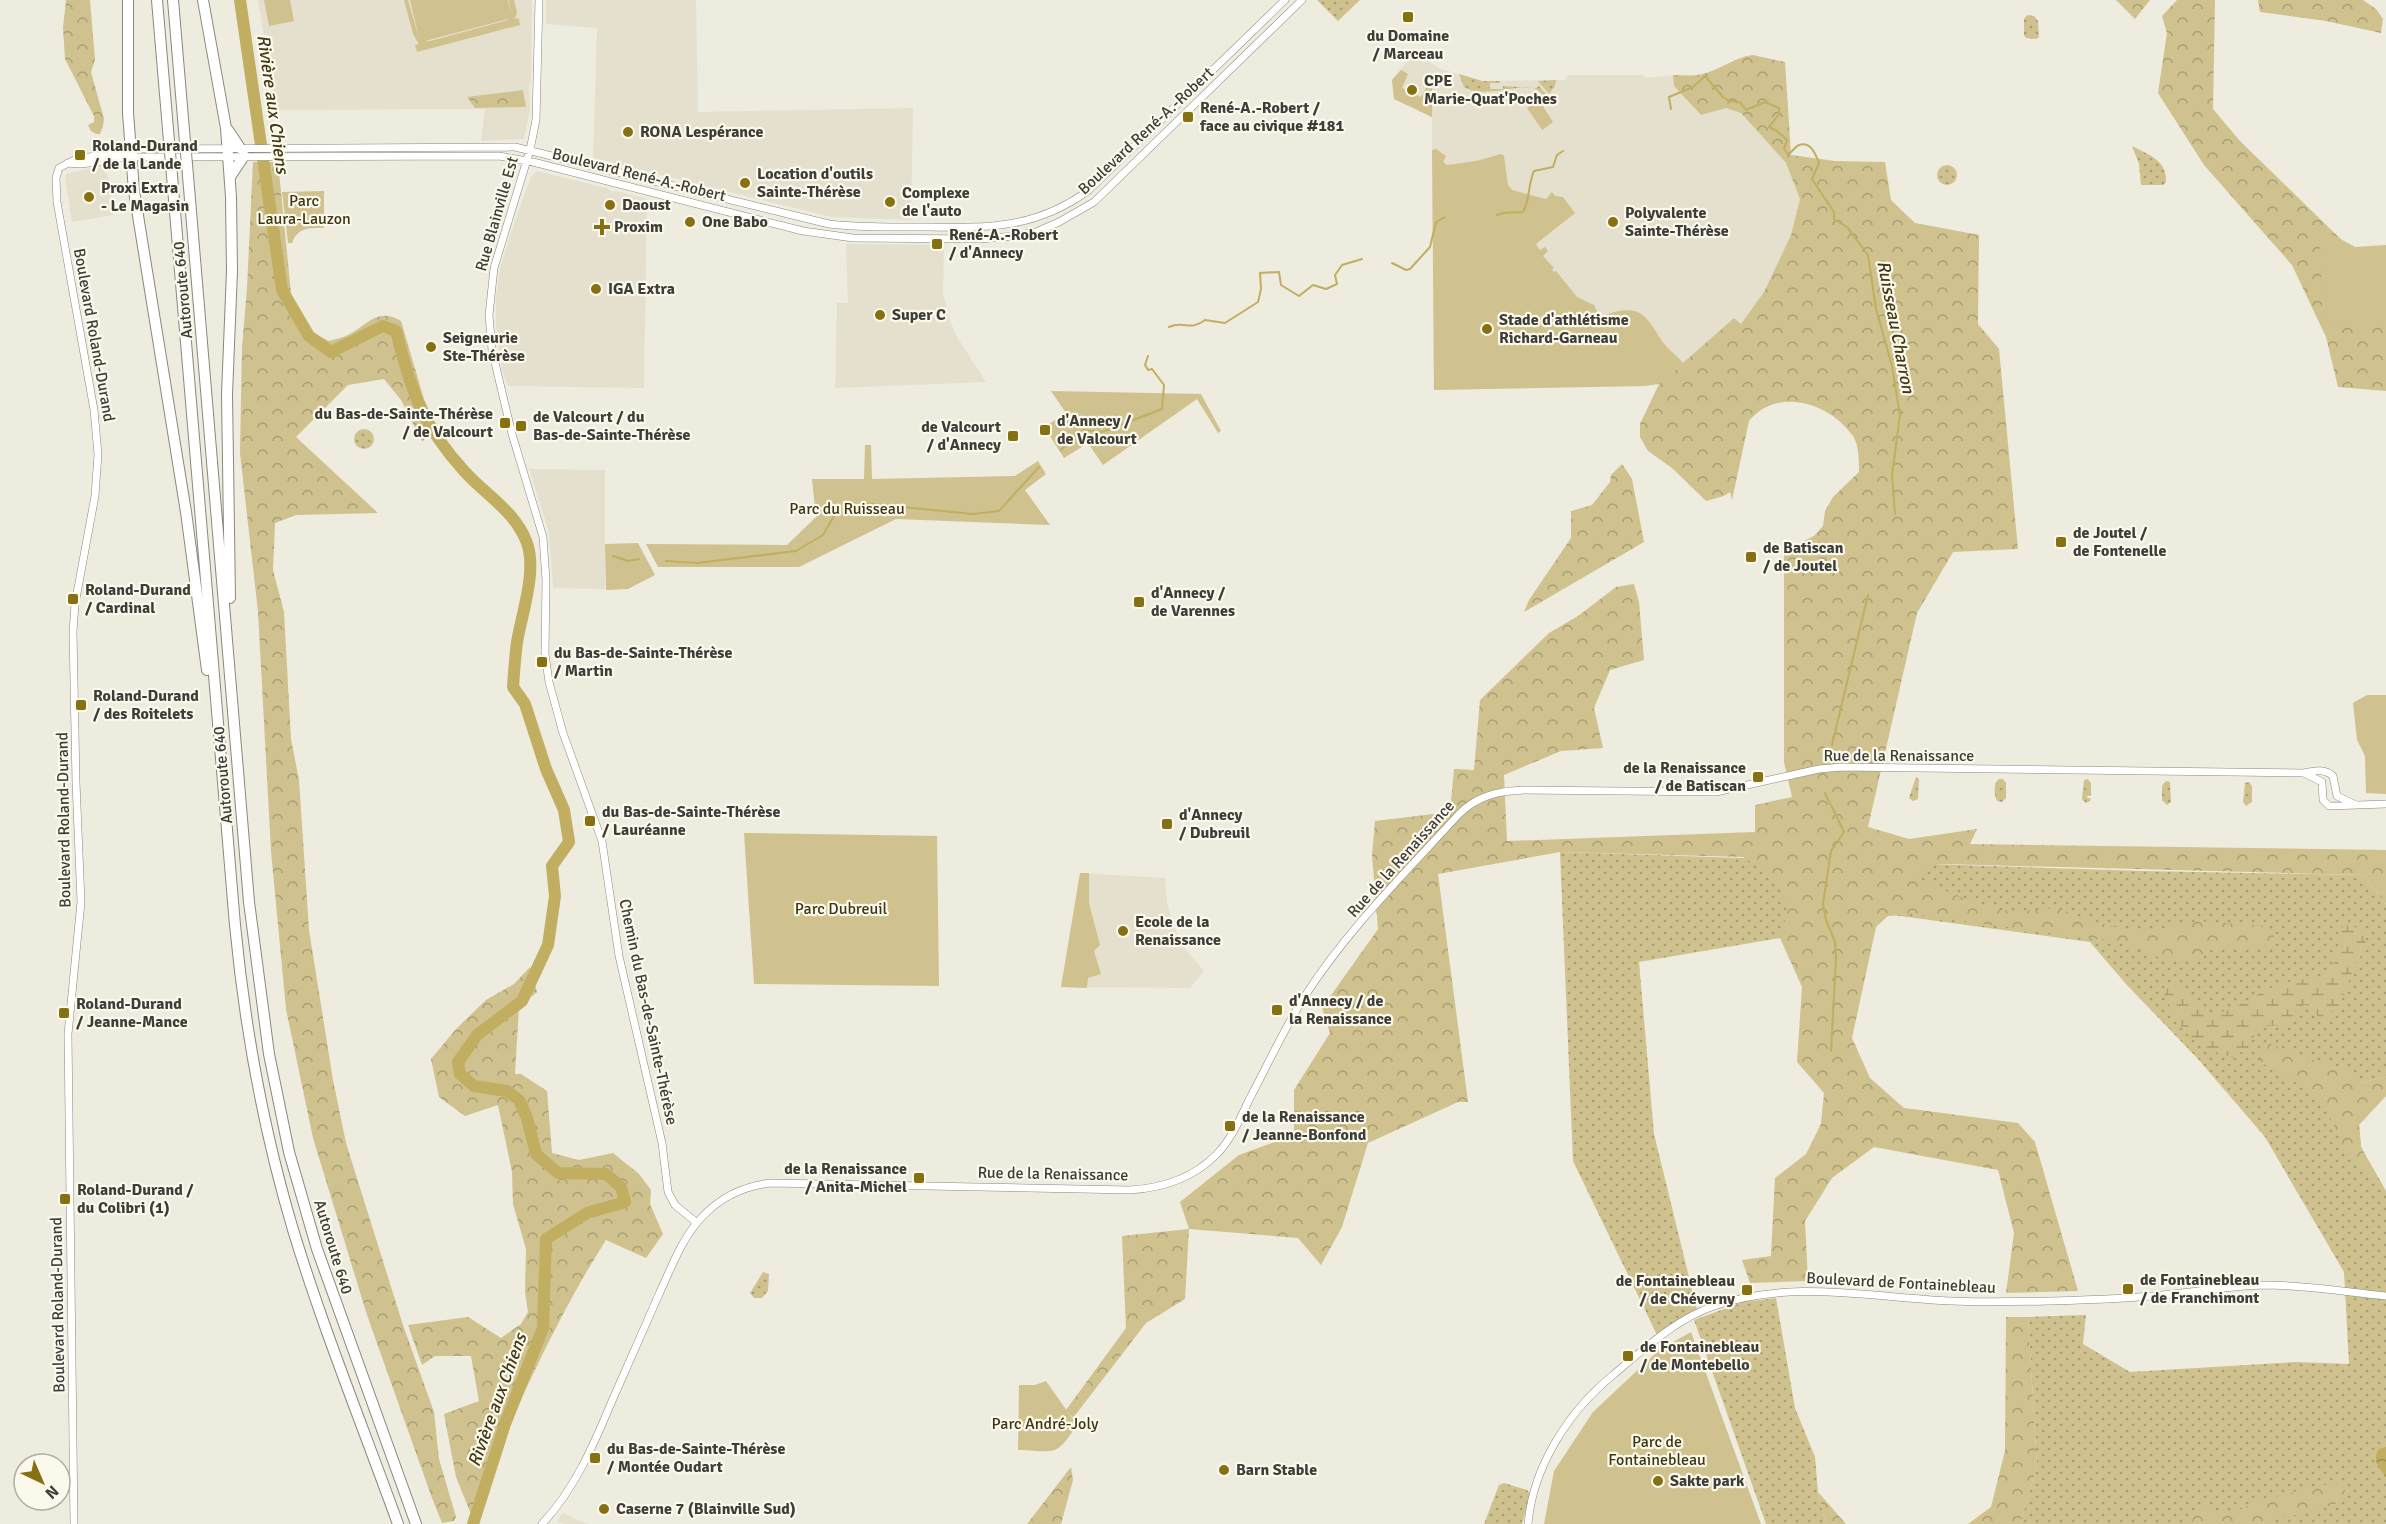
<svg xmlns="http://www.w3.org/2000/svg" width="2386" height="1524" font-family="Signika,sans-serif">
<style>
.built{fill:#e5e0cd}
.grass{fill:url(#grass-dots)}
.forest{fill:url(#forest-crowns)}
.wetland{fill:url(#wetland-marsh)}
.green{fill:#cfc28e;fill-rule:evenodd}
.water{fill:url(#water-waves)}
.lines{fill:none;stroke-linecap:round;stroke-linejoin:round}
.stream{stroke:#c1ae60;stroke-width:2}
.river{stroke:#c1ae60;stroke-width:12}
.tertiary-casing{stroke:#8a887d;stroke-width:8}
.motorway-casing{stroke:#8a887d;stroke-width:12}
.tertiary{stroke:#fff;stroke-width:7}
.motorway{stroke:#fff;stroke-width:10}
.motorway-bridge-casing{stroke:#8a887d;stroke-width:12;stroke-linecap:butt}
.motorway-bridge{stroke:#fff;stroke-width:10}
.poi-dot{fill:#857111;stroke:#fbf8ec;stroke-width:2}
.labels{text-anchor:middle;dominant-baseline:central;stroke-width:4.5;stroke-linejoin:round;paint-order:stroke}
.poi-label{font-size:16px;font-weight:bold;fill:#3e3d38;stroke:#fbf8ec;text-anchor:start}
.street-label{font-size:16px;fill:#3e3d38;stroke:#fbf8ec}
.park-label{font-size:16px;fill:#3e3613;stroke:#fbf8ec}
.water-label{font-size:18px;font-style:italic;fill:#423a17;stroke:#fbf8ec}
</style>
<defs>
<pattern id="grass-dots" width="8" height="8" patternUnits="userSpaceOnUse" patternTransform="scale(1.5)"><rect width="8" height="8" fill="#cfc28e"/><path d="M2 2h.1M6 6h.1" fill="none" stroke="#a99f75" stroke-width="1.8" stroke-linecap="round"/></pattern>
<pattern id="forest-crowns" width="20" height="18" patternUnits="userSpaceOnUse" patternTransform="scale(1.5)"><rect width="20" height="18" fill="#cfc28e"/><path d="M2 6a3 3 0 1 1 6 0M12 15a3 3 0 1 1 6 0" fill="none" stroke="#a99f75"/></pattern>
<pattern id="wetland-marsh" width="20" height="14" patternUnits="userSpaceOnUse" patternTransform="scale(1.5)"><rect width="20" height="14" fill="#cfc28e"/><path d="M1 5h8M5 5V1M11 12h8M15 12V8" fill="none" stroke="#a99f75"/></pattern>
<pattern id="water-waves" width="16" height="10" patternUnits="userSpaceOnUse" patternTransform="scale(1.5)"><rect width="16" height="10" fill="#c1ae60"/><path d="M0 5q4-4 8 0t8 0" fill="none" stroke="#9e8f50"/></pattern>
</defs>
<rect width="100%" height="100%" fill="#eeebdf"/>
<path class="built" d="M258,0h274l-1,83 -2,1 1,25 -6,30 -43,2 4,-32 -209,1z
M546,0h150l2,112 215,-4 -2,112 -80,-3 -238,-59 4,-130 -51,-4z
M1414,53l27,16 41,12 83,-1 3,-5h76l1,3 28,-3 1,11 67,27 45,50 14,36 -9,36 -27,57 -23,32 -7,-6 -75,66 -16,2 -209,4 -2,-273 -38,-18 -2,-19z
M105,164l-1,8 4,4 5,39 -41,7 -7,-44 1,-4z
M537,171l69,17 7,4 3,-1 31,8 -3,189 -136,-2 -6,-16 -6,-46v-27l4,-29 17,-53 14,-38z
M846,244l93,1 5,6 -1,41 5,24 9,21 29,45 -151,6 2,-85h11z
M529,469l76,1v119l-52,-1 -4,-56z
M1080,873l85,5 2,25 7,25 12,22 18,21 -14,17 -129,-1z
M562,1513l26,11h-25l-5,-3z"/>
<path class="grass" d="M1317,0h43l-22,21z
M2027,15l7,1 4,5 1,16 -3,2 -10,-1 -2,-3v-16z
M1459,74l23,7h18v2h-10v6h13v-3l33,2 3,-2 9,11 -3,2c-2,-4 -5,-8 -9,-10 -15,-7 -51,11 -72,-2z
M1556,80l-1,6 -6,8 -11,-13z
M2132,146c17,9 35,14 34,36l-3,3h-22l-2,-21z
M1937 175a10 10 0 1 1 20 0a10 10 0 1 1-20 0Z
M354 439a10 10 0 1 1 20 0a10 10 0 1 1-20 0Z
M1916,777l3,2 -1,20 -5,2 -4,-3z
M1999,779h4l3,4v15l-4,4 -5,-1c-3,-6 -4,-18 2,-22z
M2088,779l3,5v11l-5,2 5,2 -1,2 -4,2 -4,-4 2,-19z
M2166,781l4,1 1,20 -4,3 -5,-5v-14z
M2249,782l3,4v16l-6,4 -3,-4 2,-19z
M1560,852l583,19 220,4 23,29v172l-24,7 -3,42 2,22 25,44v333h-366l17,-58 -9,-149 58,-2 -3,29 47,28 166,-10 53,2 -5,-92 -79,-135 -67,-78 -72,-75 -36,-42 -197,-27 -113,23 -141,24 15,172 44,180 -39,25 -86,-178z
M763,1272l6,2 -1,17 -6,7h-8l-4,-5z
M1776,1298l19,110 20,49 3,35 8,32h-60l-72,-204 49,-18z
M1504,1483l23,7 3,4 -8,30h-38l15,-39z"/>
<path class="forest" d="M66,0h24l5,60 -4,12 13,47 -1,7 -3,8h-4l-5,-3 -3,-6 6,-3v-6l-29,-57 -2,-31z
M2116,0h34l-15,19z
M2177,0h38l-2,109 26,31 118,115 29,-3v139l-48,-4 -12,-50 -34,-72 -88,-100 -46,-72 9,-60 -5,-17z
M2258,0h105l13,9 7,10 -2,14 -55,-12 -66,-9z
M1753,55l32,7 6,93 44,6 50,1 6,38 24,23 64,12 -1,89 21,25 19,200 -65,3 -36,61 -49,214 41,12 68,-10 -7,15 416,6v54l-23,-29 -421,-11c-12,2 -21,1 -26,14l64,27 34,7 44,-4 23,10 43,11 42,-1 32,-7 67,5 8,7 1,6 -4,6 -35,5 -13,-3 -9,1 -5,5 -17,8 -29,-2 -47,-19 -21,-1 -182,-25 -24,2 -12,11 -24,111 18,40 34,30 114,15 17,19 43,149 -72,2 8,-60 -16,-63 -124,-23 -42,31 -27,43 3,60 -58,2 -8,-23 29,-4 4,-78 31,-24 15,-30 3,-31 -27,-31 5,-75 -22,-49 8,-30 -6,-16 -16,-20 -23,-15 -183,-5 -122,22 30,228h-10l-90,41 -26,84 -21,38 -23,-27 -109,-9 -4,70 -39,24 -73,95 -7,-8 60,-82 -4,-92 67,-7 -9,-27 59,-47 55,-20v-45l36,-57 -8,-25 56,-79 -6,-74 3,-34 75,-9 4,-43 20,1 6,-70 69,-67 29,-17 38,-29 18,-3 5,18 5,58 -34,10 -16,38 9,40 -42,3 -57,24 3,66 248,-9v-27l37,-8 -8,-35v-206l3,-7 27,-13 9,-10 2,-15 8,-14 26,-25c0,-10 0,-28 -6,-36 -23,-33 -75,-50 -104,-15l-17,79 -2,-8 -6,4 -18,5 -34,-33 -24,-17 -8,-14v-13l19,-40 75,-66 7,6 23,-32 27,-57 9,-36 -14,-36 -45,-50 -15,-5 -25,7 -27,-29 -1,-11c8,0 17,1 25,0 19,-3 36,-18 55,-20z
M523,90l3,17 -51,1 -8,-11z
M253,162h25l15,151 19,19 17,9c6,-2 13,-3 19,-6 20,-10 29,-28 53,-14l23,78 15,33 -17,9 -21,-41 -17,-21 -36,6 -52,52 82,76 -82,2 -21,8 -2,47 11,42 7,127 8,41 10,150 24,150 13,63 57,182 31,87 5,47 17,58 -2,4 -12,2 -10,-25 -65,-183 -54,-177 -27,-129 -15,-158 -13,-239 -18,-159 2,-106 5,-59z
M1622,464l10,15 12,63 -120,70 5,-12 42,-62v-27l21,-6 18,-23 1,-7z
M530,967l7,25 -18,15 -4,67h6l26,17 5,62 27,7 34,-7 26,21 12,16 -1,14 13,30 -17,24 -40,-18c-55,86 -95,181 -135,274l-15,-37 -12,-63 35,-13 -8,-45h-36l-13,9 -14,-40 60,-8 33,21 20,-14 7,-12 -3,-20 1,-43 -13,-45 -1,-32 -14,-67 -33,11 -26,-19 -8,-38 25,-30 30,-29 28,-16z
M2268,1043l35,14 46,13 13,13 24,-7v20l-27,29 2,22 20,39 -34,-34 -23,-47 -15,-15 -49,-28 -1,-14z
M2006,1317h22l9,149 -17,58h-52l23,-17 14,-56z
M1071,1467l2,13 -12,44h-34z
M2340,1484l7,9 -8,10 -41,12 -23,1 -13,8h-69l-2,-10 13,-8 10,5h23l21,-10 65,-16z
M1818,1492l28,32h-20z"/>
<path class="wetland" d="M2350,923l15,12 1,12 -13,23 -11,29 -18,21c-8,-3 -11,-11 -18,-15l-7,1c-19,31 -17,13 -41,23l-8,15 -16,14c-44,-13 -51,-23 -70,-64l3,-7c20,-5 29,12 41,25 29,1 32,-9 56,-21 21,-11 39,-12 61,-15l9,-13 9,-38z"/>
<path class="green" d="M264,0h26l4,21 -25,5z
M404,0h4l11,38 -9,-38h98l3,13 -2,-13h5l3,12 -2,7 4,-1 1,7 -103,27 -2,-7 4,-1 -6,-10zM508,20l-78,21h-5l83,-22z
M1401,70l7,4 -6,14 19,9 7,-14h4v34l-38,-18 -2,-19z
M1539,100l14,22 -11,8 -15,-22z
M1436,149l10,7 -3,6 4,3 29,-4 25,-7 3,2 4,29 4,5 34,9 6,-7 3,4 8,1 12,16 -39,31 4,6 5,-3 3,4 -5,5 11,12 -2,2 2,2 2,-1 21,26 17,8 3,6 -6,6 3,4c14,-9 40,-18 53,-2 7,8 12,19 19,27 5,6 12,10 17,17l-24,21 -15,2 -210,4 -2,-240z
M324,191v37c-15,0 -26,-1 -32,15h-4l-6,-51z
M2319,227l36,20 31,-2v76h-36l-27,4z
M1051,391l150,3 20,37 -3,2 -21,-34 -94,66 -15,-22 -24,15 -20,-31 22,-14z
M865,445h6l1,34 143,-3 23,-15 8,13 -21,16 25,35 -154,-6 -97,48h-141l-12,-23 141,1 29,-28 -4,-38h52z
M638,543l17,32 -27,14 -22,1 -1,-46z
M2367,695h19v99l-20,-1 -1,-37 -8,-16 -4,-37z
M744,833l193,3 2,150 -185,-2z
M1080,873h9v30l11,42 -6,6 7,23 -13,4 -1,10 -26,-1z
M1691,1332l70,192h-217l10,-53 39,-59 66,-62z
M1046,1381l31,44c-22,33 -21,26 -59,25l1,-65h16z"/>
<path class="water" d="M2386,1447v31c-6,-11 -15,-17 -7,-29z"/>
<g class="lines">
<path class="stream" d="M1671,109l-2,-12 24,-10 12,-11 18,21 6,4 11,1 6,8 19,-8 14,6v6l-10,13 8,4 10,9 -3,9 4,5c5,-2 6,-7 11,-9 12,-4 17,10 20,18l-7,16 22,33v7l13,8 21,28 8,54 16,57 8,49 -8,60 3,39
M1497,215l7,-2 19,-1c7,-12 5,-28 11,-41l19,-4 4,-12 6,-4
M1392,263l14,7 4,-1 20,-22 6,-25 9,-5
M1169,327c16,-7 19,5 36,-7l20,3 33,-21 3,-13 -1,-16 19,-1 2,13 18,11 14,-11 13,4 11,-5 -2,-9 7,-10 20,-6
M1061,450l14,-15 9,-5 18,2 60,-23 2,-24 -12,-16 -4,1 -3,-5 3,-9
M528,550h5
M613,556l15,5 11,-2
M666,561l31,2 99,-12 27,-16 11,-19 15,-5 13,-8 111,11 26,-3 40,-44
M1832,745l36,-150
M1825,793l19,39 -13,19 -8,53 3,16 9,22 1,16 -5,93"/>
<path class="river" d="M240,0l42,290 27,46 22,16 52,-26 13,5c15,60 26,94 69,141 22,24 50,39 62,71 10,28 -5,70 -10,99 -2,15 -3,30 -4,45l12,17 21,65 18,41 5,32 -17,24 3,30 -7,49 -26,56 -45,34 -19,27 2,12 14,12 33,5 12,9 8,18 9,36 22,19 48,1 15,13 4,15 -38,11 -41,26 -3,89 -38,96 -32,100"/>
<g class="tertiary-casing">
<path id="tertiary" d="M539,0l-3,120 -6,30 -36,118 -5,47 3,35 20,84 31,103 3,43 -1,74 4,28 14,51 39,108 17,115 43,187 6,49 7,13 22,18
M68,163c20,3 42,-5 62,-6l369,-1 34,6 270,69 50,7 127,1 33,-3 23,-4 23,-10 35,-20 208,-202
M2304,773l18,9 1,18 6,6 57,-2
M74,1524l-6,-490 13,-132 -5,-120 -3,-150 2,-28 20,-108 3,-42 -4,-44 -37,-208 -1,-24 3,-10 17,-9 65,-10 374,-2 314,77c32,4 64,3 97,3 62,1 110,2 163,-37l196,-190
M542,1524c33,-35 52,-80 70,-123 16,-37 32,-73 48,-109 12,-26 23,-56 43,-76 19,-20 41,-30 68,-33l359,7c33,-2 62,-11 86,-35 15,-15 24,-36 33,-55 18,-34 34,-69 54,-101 43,-68 102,-126 156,-185 18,-18 39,-23 65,-24l192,2 103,-23 23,-2 462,6c10,-2 20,-5 29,3l4,20 17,8
M1528,1524c5,-58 41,-113 85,-149 31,-26 63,-56 101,-69 71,-25 145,-11 218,-6 39,3 79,2 118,1 37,-1 75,-2 112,-6 34,-3 68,-9 102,-10 41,0 82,7 122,11"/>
</g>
<g class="motorway-casing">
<path id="motorway" d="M128,0v113l6,78 52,321 21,158
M157,0l12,141
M173,0l12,142
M203,0l23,128 5,69 1,74 -5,123 3,204
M228,130l12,18
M171,164l64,761c10,104 29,208 59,308 30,98 69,194 104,291
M187,164l62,738 20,152 20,98 28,97 99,275
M230,177l14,-21"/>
</g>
<use href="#tertiary" class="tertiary"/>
<use href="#motorway" class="motorway"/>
<g class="motorway-bridge-casing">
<path id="motorway-bridge" d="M169,141l2,23
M185,142l2,22"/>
</g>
<use href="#motorway-bridge" class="motorway-bridge"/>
</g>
<g class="poi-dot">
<rect x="1402" y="11" width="12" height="12" rx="3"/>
<circle cx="1412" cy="90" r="6"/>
<rect x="1182" y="111" width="12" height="12" rx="3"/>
<circle cx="628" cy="132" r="6"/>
<rect x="74" y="149" width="12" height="12" rx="3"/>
<circle cx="745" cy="183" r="6"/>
<circle cx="89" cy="197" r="6"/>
<circle cx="890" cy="202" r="6"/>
<circle cx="610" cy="205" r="6"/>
<circle cx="690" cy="222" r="6"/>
<circle cx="1613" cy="222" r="6"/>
<path d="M599 218h6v6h6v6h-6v6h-6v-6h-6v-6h6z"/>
<rect x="931" y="238" width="12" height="12" rx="3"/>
<circle cx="596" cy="289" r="6"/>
<circle cx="880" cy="315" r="6"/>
<circle cx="1487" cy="329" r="6"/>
<circle cx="431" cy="347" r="6"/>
<rect x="499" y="417" width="12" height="12" rx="3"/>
<rect x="515" y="420" width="12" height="12" rx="3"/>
<rect x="1039" y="424" width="12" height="12" rx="3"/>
<rect x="1007" y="430" width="12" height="12" rx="3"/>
<rect x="2055" y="536" width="12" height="12" rx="3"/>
<rect x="1745" y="551" width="12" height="12" rx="3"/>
<rect x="67" y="593" width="12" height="12" rx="3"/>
<rect x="1133" y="596" width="12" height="12" rx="3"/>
<rect x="536" y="656" width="12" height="12" rx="3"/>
<rect x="75" y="699" width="12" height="12" rx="3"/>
<rect x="1752" y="771" width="12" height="12" rx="3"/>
<rect x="584" y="815" width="12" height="12" rx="3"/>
<rect x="1161" y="818" width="12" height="12" rx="3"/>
<circle cx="1123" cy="931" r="6"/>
<rect x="1271" y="1004" width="12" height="12" rx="3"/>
<rect x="58" y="1007" width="12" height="12" rx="3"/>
<rect x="1224" y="1120" width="12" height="12" rx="3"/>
<rect x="913" y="1172" width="12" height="12" rx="3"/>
<rect x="59" y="1193" width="12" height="12" rx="3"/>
<rect x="2122" y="1283" width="12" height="12" rx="3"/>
<rect x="1741" y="1284" width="12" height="12" rx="3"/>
<rect x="1622" y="1350" width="12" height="12" rx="3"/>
<rect x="589" y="1452" width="12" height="12" rx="3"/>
<circle cx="1224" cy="1470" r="6"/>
<circle cx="1658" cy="1481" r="6"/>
<circle cx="604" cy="1509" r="6"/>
</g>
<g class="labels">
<g class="poi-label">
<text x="1408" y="36" text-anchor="middle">du Domaine<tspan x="1408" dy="18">/ Marceau</tspan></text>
<text x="1424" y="81">CPE<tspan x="1424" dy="18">Marie-Quat'Poches</tspan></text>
<text x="1200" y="108">René-A.-Robert /<tspan x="1200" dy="18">face au civique #181</tspan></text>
<text x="640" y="132">RONA Lespérance</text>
<text x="92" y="146">Roland-Durand<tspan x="92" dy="18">/ de la Lande</tspan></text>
<text x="757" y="174">Location d'outils<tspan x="757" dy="18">Sainte-Thérèse</tspan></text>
<text x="101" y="188">Proxi Extra<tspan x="101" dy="18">- Le Magasin</tspan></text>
<text x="902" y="193">Complexe<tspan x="902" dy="18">de l'auto</tspan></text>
<text x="622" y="205">Daoust</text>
<text x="1625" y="213">Polyvalente<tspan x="1625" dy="18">Sainte-Thérèse</tspan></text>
<text x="702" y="222">One Babo</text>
<text x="614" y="227">Proxim</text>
<text x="949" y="235">René-A.-Robert<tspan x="949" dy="18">/ d'Annecy</tspan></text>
<text x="608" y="289">IGA Extra</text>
<text x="892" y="315">Super C</text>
<text x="1499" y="320">Stade d'athlétisme<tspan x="1499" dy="18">Richard-Garneau</tspan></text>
<text x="443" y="338">Seigneurie<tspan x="443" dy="18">Ste-Thérèse</tspan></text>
<text x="493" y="414" text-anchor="end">du Bas-de-Sainte-Thérèse<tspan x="493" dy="18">/ de Valcourt</tspan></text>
<text x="533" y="417">de Valcourt / du<tspan x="533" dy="18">Bas-de-Sainte-Thérèse</tspan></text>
<text x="1057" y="421">d'Annecy /<tspan x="1057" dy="18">de Valcourt</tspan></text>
<text x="1001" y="427" text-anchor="end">de Valcourt<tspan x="1001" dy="18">/ d'Annecy</tspan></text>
<text x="2073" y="533">de Joutel /<tspan x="2073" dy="18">de Fontenelle</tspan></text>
<text x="1763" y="548">de Batiscan<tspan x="1763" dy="18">/ de Joutel</tspan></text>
<text x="85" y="590">Roland-Durand<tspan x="85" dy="18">/ Cardinal</tspan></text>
<text x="1151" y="593">d'Annecy /<tspan x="1151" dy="18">de Varennes</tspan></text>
<text x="554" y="653">du Bas-de-Sainte-Thérèse<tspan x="554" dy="18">/ Martin</tspan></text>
<text x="93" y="696">Roland-Durand<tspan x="93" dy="18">/ des Roitelets</tspan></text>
<text x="1746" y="768" text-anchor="end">de la Renaissance<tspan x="1746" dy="18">/ de Batiscan</tspan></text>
<text x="602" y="812">du Bas-de-Sainte-Thérèse<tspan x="602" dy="18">/ Lauréanne</tspan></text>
<text x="1179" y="815">d'Annecy<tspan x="1179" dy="18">/ Dubreuil</tspan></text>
<text x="1135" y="922">Ecole de la<tspan x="1135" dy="18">Renaissance</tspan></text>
<text x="1289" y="1001">d'Annecy / de<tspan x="1289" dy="18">la Renaissance</tspan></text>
<text x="76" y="1004">Roland-Durand<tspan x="76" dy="18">/ Jeanne-Mance</tspan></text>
<text x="1242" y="1117">de la Renaissance<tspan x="1242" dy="18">/ Jeanne-Bonfond</tspan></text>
<text x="907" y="1169" text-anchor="end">de la Renaissance<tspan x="907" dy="18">/ Anita-Michel</tspan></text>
<text x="77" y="1190">Roland-Durand /<tspan x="77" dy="18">du Colibri (1)</tspan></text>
<text x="2140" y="1280">de Fontainebleau<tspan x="2140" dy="18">/ de Franchimont</tspan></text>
<text x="1735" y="1281" text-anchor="end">de Fontainebleau<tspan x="1735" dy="18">/ de Chéverny</tspan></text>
<text x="1640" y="1347">de Fontainebleau<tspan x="1640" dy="18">/ de Montebello</tspan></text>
<text x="607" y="1449">du Bas-de-Sainte-Thérèse<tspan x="607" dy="18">/ Montée Oudart</tspan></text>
<text x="1236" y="1470">Barn Stable</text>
<text x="1670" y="1481">Sakte park</text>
<text x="616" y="1509">Caserne 7 (Blainville Sud)</text>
</g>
<g class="street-label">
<text transform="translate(1146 131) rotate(-43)">Boulevard René-A.-Robert</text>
<text transform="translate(639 175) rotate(14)">Boulevard René-A.-Robert</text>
<text transform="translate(497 214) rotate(-74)">Rue Blainville Est</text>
<text transform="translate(183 290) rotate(-95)">Autoroute 640</text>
<text transform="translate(94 335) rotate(80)">Boulevard Roland-Durand</text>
<text x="1899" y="756">Rue de la Renaissance</text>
<text transform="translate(223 775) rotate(-95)">Autoroute 640</text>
<text transform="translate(64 820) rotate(-91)">Boulevard Roland-Durand</text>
<text transform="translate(1401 859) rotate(-48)">Rue de la Renaissance</text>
<text transform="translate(648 1012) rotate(78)">Chemin du Bas-de-Sainte-Thérèse</text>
<text transform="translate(1053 1174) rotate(1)">Rue de la Renaissance</text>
<text transform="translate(333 1247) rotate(73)">Autoroute 640</text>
<text transform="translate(1901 1283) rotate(3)">Boulevard de Fontainebleau</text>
<text transform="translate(58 1305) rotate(-91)">Boulevard Roland-Durand</text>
</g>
<g class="park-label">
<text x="304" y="201">Parc<tspan x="304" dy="18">Laura-Lauzon</tspan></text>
<text x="847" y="509">Parc du Ruisseau</text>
<text x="841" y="909">Parc Dubreuil</text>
<text x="1045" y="1424">Parc André-Joly</text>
<text x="1657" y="1442">Parc de<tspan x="1657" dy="18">Fontainebleau</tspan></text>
</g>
<g class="water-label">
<text transform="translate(273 104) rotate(82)">Rivière aux Chiens</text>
<text transform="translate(1896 327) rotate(79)">Ruisseau Charron</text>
<text transform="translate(497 1400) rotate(-70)">Rivière aux Chiens</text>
</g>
</g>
<g transform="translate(42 1482) rotate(136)"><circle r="28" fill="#fbf8ec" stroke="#afada4" stroke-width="1.5"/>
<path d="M0-4.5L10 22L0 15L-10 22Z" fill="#857111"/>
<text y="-9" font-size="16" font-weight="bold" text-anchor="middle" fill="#3e3d38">N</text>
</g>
</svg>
